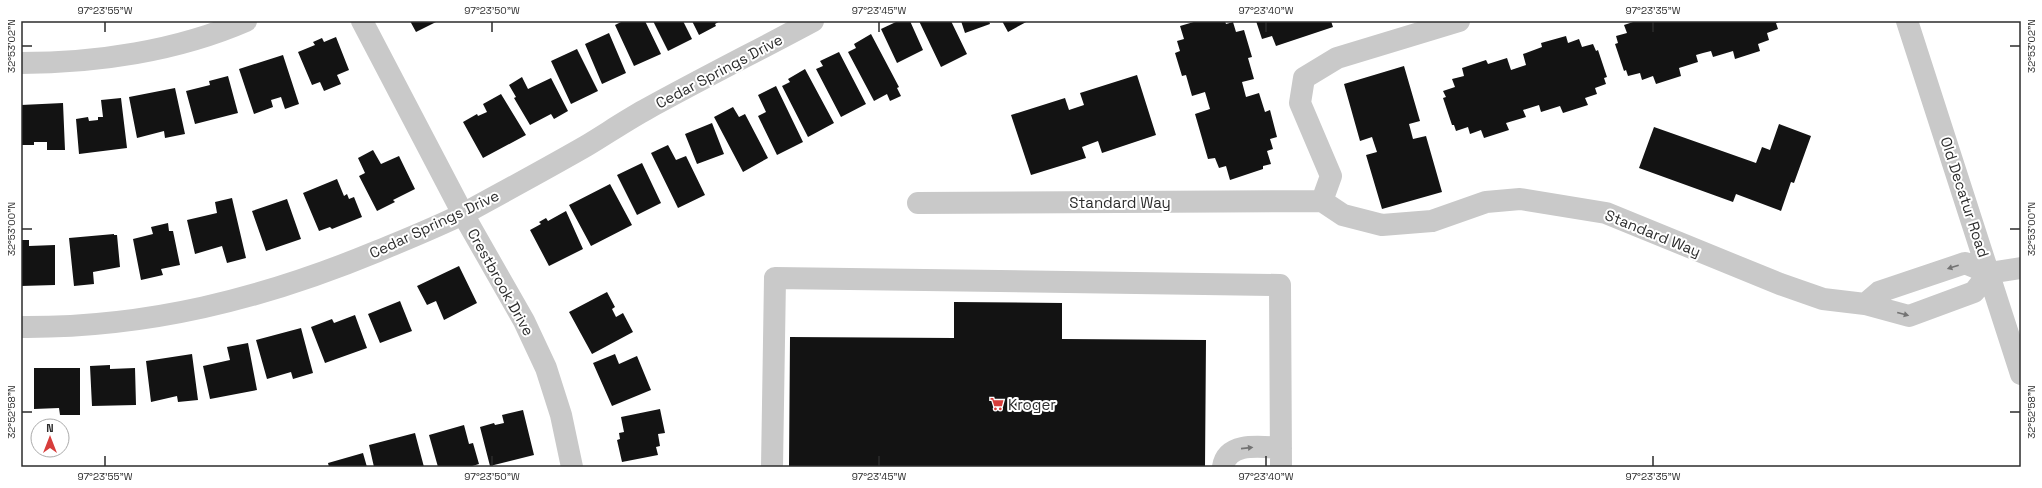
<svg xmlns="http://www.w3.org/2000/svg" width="2042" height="488" font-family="'Space Grotesk',sans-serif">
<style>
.building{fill:#131313}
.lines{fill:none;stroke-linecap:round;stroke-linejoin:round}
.minor{stroke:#c9c9c9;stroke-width:22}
.oneway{fill:#737373}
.ticks{fill:none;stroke:#2c2c2c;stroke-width:1.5}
.labels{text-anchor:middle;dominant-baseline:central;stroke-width:4;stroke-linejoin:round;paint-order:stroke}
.street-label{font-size:15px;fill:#2c2c2c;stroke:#fff}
.poi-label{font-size:15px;fill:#2c2c2c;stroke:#fff;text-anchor:start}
.neatline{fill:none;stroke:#2c2c2c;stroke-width:1.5}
.ticks-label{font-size:10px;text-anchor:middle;fill:#2c2c2c}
</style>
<rect width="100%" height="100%" fill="#fff"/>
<path class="building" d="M410,21h28l-22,11z
M623,21h22l16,33 -27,12 -19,-41z
M653,21h30l9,18 -24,12z
M692,21h28l-5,3 1,2 -17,9z
M898,21h12l13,29 -26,13 -16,-34z
M919,21h32l16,33 -26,13z
M961,21h28l1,3 -25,9z
M1002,21h26l-20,11z
M1197,21h28l1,3 7,-2 3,10 8,-2 8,27 -4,1 6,21 -12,3 4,15 13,-4 6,19 5,-2 7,27 -7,2 3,10 -6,2 4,13 -8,2v3l-33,11 -4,-14 -7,2 -4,-10 -7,1 -13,-45 15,-5 -5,-17 -13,4 -6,-21 -4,1 -7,-23 5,-2 -3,-10 7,-2 -4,-13z
M1256,21h75l2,6 -57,19 -4,-10 -10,3z
M1636,21h142l1,1 -3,1 2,6 -11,4 2,7 -11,4 2,7 -25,8 -2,-8 -20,6 -2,-6 -8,2 -7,2 2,7 -19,6 2,8 -25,8 -3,-8 -11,4 -2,-7 -12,3 -2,-6 -2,1 -9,-27 3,-1 -2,-7 11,-3 -3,-8z
M609,33l17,40 -24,11 -17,-40z
M871,34l28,53 -2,1 4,8 -11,5 -3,-7 -13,7 -26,-49 8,-4 -2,-4z
M1566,36l2,7 11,-4 3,8 11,-3 3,7 2,-1 9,27 -3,1 2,6 -11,4 2,6 -12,4 3,7 -25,8 -3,-7 -19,6 -2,-7 -16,5 3,7 -20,6 3,7 -25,8 -3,-8 -11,4 -2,-7 -12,4 -2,-6h-2l-9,-27 3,-1 -3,-6 12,-4 -3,-8 12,-3 -2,-8 24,-8 2,4 19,-6 4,12 15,-5 -3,-11 19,-7 -1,-4z
M336,37l13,33 -12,5 4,9 -17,7 -4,-9 -8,3 -14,-33 17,-7 -2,-3 9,-4 2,4z
M577,49l21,42 -27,13 -20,-43z
M839,52l27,52 -25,13 -25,-48 7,-3 -3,-5z
M283,55l16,49 -14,5 -4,-12 -10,3 2,7 -19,7 -15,-45z
M1404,66l16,55 -11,3 4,15 13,-3 16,56 -60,17 -16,-54 11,-3 -5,-15 -12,4 -16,-57z
M805,69l29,54 -26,14 -26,-51 8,-4 -2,-3z
M1137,75l19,60 -54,18 -4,-12 -16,6 4,11 -55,17 -20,-60 54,-17 4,12 15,-5 -4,-12z
M228,76l10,37 -43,11 -9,-33 24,-6 -1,-4z
M522,77l6,12 23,-11 17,33 -14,8 -3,-5 -21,11 -16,-27 2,-1 -7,-12z
M776,86l27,56 -26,13 -19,-39 8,-4 -8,-17z
M175,88l10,46 -20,4 -1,-7 -27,7 -8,-41z
M501,94l25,41 -43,23 -20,-36 14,-8 1,2 9,-4 -4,-8z
M121,98l6,50 -48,6 -3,-35 12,-2 1,4 9,-1v-3h5l-2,-17z
M63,103l2,47h-18v-8h-13v3h-13v-40z
M733,107l6,10 6,-3 23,44 -25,14 -29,-55z
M712,123l12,31 -27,10 -12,-30z
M1779,124l32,12 -17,47 -3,-1 -10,29 -45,-17 -3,8 -94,-34 15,-41 102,36 6,-16 8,3z
M668,145l8,15 10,-4 19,39 -27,13 -27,-55z
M373,150l8,14 18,-8 16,33 -22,11 2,2 -18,9 -18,-35 6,-3 -7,-15z
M642,163l19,40 -24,12 -20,-40z
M337,179l7,17 3,-2 2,5 5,-2 8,20 -30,12 -2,-2 -11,4 -16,-38z
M610,184l22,41 -41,21 -22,-41z
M232,198l14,60 -19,5 -5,-17 -27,8 -8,-34 30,-7 -2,-11z
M287,199l14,40 -35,12 -14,-40z
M566,211l17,38 -34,17 -19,-36 11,-6 -2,-2 7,-4 2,3z
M168,223l1,8h4l7,34 -19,4 2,6 -22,5 -8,-41 20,-5 -2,-7z
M114,234v1h3l3,32 -27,5 1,12 -20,2 -5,-48z
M21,240h8v6l26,-1v40l-34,1z
M459,266l18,37 -33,17 -8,-19 -9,4 -10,-19z
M607,292l8,15 -3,2 4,8 7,-4 10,19 -41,22 -23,-42z
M400,301l12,30 -32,12 -12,-29z
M954,302l108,1v36l144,1 -1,127h-416l1,-130 164,1z
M355,315l12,33 -42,15 -14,-36 21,-8 2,4z
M301,328l12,45 -20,6 -2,-7 -24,7 -11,-39z
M248,343l9,47 -47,9 -7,-33 27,-6 -3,-13z
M192,354l6,46 -20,2 -1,-6 -26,6 -5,-41z
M615,354l4,10 18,-8 14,34 -39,16 -19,-43z
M110,365v4l25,-1 1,37 -44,1 -2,-40z
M34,368h46v47h-20l-1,-7 -25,1z
M660,409l5,24 -7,1 2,12 -4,1 2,8 -36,7 -5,-22 3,-1 -1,-6 5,-1 -3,-15z
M523,410l11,45 -44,11 -10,-39 14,-4 1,2 9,-2 -2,-8z
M464,425l5,19 4,-1 6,21 -10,3h-31l-9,-32z
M415,433l9,34h-50l-5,-22z
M363,453l4,14h-38l-1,-4z"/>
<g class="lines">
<path class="minor" d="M362,21l101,193 61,107 22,47 15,47 11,52
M1459,21l-122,37 -33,20 -4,25 31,73 -9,25 21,14 39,10 50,-4 54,-19 34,-3 86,14 174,71 43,15 42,5 44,12 65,-24 15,-19
M1907,21l114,353
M21,63c75,0 156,-12 225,-42
M918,203l404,-2
M1989,273l32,-5
M1865,304l14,-12 86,-29 24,10
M21,327c126,1 241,-28 357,-76 29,-12 59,-24 87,-38 40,-22 81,-44 121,-67 20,-12 39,-25 59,-36 56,-31 112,-59 168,-89
M772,467l3,-189 505,7 1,182
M1223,467c4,-26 39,-20 58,-19"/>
</g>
<defs><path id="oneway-solid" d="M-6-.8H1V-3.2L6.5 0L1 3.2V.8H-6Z"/></defs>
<g class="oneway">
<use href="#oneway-solid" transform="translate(1953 267) rotate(162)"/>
<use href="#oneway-solid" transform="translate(1903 314) rotate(15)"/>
<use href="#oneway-solid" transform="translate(1247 448) rotate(-6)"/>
</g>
<path class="ticks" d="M105,22v10M492,22v10M879,22v10M1266,22v10M1653,22v10M22,46h10M2010,46h10M22,229h10M2010,229h10M22,412h10M2010,412h10M105,456v10M492,456v10M879,456v10M1266,456v10M1653,456v10"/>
<defs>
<g id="supermarket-bare" transform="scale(1.08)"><path d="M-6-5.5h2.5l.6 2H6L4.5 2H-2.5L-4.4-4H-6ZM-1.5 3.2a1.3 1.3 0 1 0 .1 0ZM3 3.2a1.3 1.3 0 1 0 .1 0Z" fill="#d73d3b" stroke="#fff" stroke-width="2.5" paint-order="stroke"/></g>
</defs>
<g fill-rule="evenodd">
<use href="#supermarket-bare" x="997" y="404"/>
</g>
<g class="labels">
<g class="street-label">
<text transform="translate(719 71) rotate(-28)">Cedar Springs Drive</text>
<text transform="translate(1965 197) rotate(72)">Old Decatur Road</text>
<text x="1120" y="202">Standard Way</text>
<text transform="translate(434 224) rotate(-25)">Cedar Springs Drive</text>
<text transform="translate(1653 233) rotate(22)">Standard Way</text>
<text transform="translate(501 282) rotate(61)">Crestbrook Drive</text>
</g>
<g class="poi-label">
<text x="1008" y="404">Kroger</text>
</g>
</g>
<rect width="2042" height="488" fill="none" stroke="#ffffff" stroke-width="44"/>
<g transform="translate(50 438)"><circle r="19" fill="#ffffff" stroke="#ababab"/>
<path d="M0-3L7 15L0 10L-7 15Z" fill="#d73d3b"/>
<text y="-6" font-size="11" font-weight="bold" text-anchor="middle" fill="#2c2c2c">N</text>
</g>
<rect x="22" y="22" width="1998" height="444" class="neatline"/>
<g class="ticks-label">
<text x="105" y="14">97°23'55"W</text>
<text x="492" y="14">97°23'50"W</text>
<text x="879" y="14">97°23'45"W</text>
<text x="1266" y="14">97°23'40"W</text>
<text x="1653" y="14">97°23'35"W</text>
<text transform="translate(11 46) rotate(-90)" y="4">32°53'02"N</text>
<text transform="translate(2031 46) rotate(-90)" y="4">32°53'02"N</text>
<text transform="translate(11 229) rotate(-90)" y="4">32°53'00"N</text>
<text transform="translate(2031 229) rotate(-90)" y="4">32°53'00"N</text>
<text transform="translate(11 412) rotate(-90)" y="4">32°52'58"N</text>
<text transform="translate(2031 412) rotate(-90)" y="4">32°52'58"N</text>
<text x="105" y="480">97°23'55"W</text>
<text x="492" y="480">97°23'50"W</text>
<text x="879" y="480">97°23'45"W</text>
<text x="1266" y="480">97°23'40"W</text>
<text x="1653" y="480">97°23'35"W</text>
</g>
</svg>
